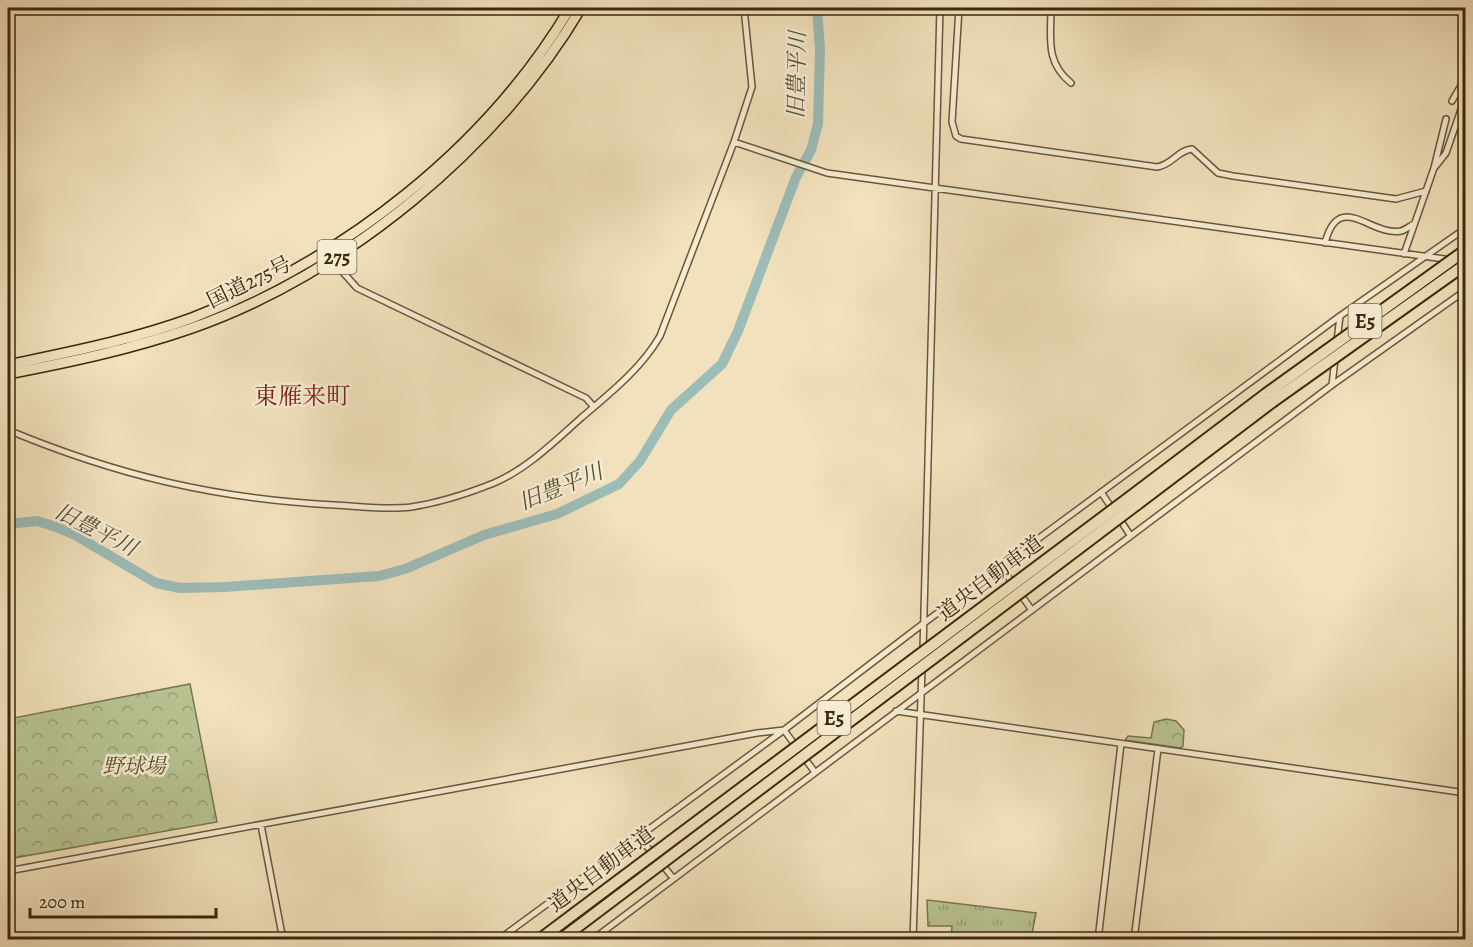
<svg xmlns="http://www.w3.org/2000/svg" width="1473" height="947" font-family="Alegreya,'Noto Serif JP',serif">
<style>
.grass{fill:url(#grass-tufts);stroke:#7a764e;stroke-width:1.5}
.forest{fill:url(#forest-crowns);stroke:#7a764e;stroke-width:1.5}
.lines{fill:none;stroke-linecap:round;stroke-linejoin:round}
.river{stroke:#9cbcb7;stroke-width:10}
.minor-casing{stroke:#6a5737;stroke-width:8}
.trunk-casing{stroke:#3d290b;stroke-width:12}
.motorway-casing{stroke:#3d290b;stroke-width:14}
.minor{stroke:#f6ecd3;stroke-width:5}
.trunk{stroke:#f1e1bc;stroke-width:9}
.motorway{stroke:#f1e1bc;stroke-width:10}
.motorway-bridge-casing{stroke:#3d290b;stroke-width:14;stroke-linecap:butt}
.motorway-bridge{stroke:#f1e1bc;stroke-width:10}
.labels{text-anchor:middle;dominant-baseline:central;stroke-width:5;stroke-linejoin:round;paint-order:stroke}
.shield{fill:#f6ecd3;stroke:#746447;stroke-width:1.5}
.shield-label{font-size:20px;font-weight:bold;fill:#3d290b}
.street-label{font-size:21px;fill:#3d290b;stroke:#f6ecd3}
.park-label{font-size:21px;font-style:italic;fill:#5c502d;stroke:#f6ecd3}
.water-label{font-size:22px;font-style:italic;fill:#554e36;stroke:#f6ecd3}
.quarter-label{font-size:24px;fill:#7a1f14;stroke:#f6ecd3}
</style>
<defs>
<pattern id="grass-tufts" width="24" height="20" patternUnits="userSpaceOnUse" patternTransform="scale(1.5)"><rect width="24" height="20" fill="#b8c392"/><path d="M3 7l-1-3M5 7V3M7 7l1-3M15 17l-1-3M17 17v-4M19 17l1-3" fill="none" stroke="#979e75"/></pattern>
<pattern id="forest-crowns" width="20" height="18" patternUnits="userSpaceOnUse" patternTransform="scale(1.5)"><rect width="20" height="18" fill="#b8c392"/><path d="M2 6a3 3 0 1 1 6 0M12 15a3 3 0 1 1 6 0" fill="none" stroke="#979e75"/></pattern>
</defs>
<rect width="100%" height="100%" fill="#f1e1bc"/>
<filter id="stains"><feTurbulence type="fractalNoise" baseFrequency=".00333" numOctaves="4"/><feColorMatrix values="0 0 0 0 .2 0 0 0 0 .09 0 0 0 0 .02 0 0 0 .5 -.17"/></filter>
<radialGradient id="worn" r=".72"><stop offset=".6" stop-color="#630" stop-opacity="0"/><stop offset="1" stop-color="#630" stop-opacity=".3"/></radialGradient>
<path class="grass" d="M927,900l109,13 -5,26h-80l1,-13h-24z"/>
<path class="forest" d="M190,684l27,138 -209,37v-140z
M1166,719l10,2 8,9 -1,16 -3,2 -55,-8 3,-4 23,2 3,-16z"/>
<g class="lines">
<path class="river" d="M8,524l29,-3 19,6 19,8 81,48 24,5 45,-1 154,-11 26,-7 79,-34 73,-21 62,-30 21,-23 31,-51 51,-46 16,-33 58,-154 15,-27 7,-26 2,-75 -3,-41"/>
<g class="minor-casing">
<path id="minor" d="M959,8l-7,114 4,14 5,3 196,28c15,-2 21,-17 35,-18l26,24 15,3 163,23 30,-8
M1051,8c0,30 -6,54 20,75
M1452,101l14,-24
M734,142l93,31 639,89
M1435,167l11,-14 20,-58
M1325,243c14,-54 46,-6 76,-12 4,-1 9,-5 13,-7
M1404,254l30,-86 12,-49
M332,260l25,28 229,110 8,9
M1337,341l3,-25
M1332,385l3,-26
M8,430c108,45 208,69 326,75 25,1 52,5 77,2 27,-4 58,-14 83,-24 33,-14 61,-42 87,-65 28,-24 61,-50 79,-82l74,-194 18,-55 -8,-79
M1101,492l12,18
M1119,518l11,17
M1001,567l13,18
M1019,592l12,17
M923,650l17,-642
M896,711l570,82
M261,825l22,115
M639,837l14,17
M661,863l12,15
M8,871l749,-138 27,-3 30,41
M498,940l286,-210 140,-107 416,-307 126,-88
M592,940l740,-555 134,-95
M913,940l9,-272
M1098,940l23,-196
M1134,940l24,-191"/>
</g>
<g class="trunk-casing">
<path id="trunk" d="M8,365c62,-13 124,-25 184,-47 152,-59 294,-169 378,-310
M8,374c62,-12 124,-25 184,-46 153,-53 308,-182 389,-320"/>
</g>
<g class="motorway-casing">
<path id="motorway" d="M1130,497l136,-103
M1136,505l136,-103"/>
</g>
<use href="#minor" class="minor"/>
<use href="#trunk" class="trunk"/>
<use href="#motorway" class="motorway"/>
<g class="motorway-bridge-casing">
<path id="motorway-bridge" d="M1266,394l200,-144
M1272,402l194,-138
M539,940l591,-443
M560,940l576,-435"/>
</g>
<use href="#motorway-bridge" class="motorway-bridge"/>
</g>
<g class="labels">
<g class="shield">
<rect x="317.5" y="240" width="39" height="34" rx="4.5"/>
<rect x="1348.5" y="304" width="33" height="34" rx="4.5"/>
<rect x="817.5" y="701" width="33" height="34" rx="4.5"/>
</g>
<g class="shield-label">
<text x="337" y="257">275</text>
<text x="1365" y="321">E5</text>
<text x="834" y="718">E5</text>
</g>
<g class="street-label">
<text transform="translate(249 282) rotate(-26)">国道275号</text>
<text transform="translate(990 578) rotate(-37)">道央自動車道</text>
<text transform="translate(601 869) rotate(-37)">道央自動車道</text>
</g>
<g class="park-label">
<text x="134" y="766">野球場</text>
</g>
<g class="water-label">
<text transform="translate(797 75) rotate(-89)">旧豊平川</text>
<text transform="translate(561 487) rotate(-22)">旧豊平川</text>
<text transform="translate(96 530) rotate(27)">旧豊平川</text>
</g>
<g class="quarter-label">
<text x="302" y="396">東雁来町</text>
</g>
</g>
<rect width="1473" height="947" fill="none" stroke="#f1e1bc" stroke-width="30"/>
<rect x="9" y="9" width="1455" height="929" fill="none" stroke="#3d290b" stroke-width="3"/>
<rect x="15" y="15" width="1443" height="917" fill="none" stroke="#3d290b" stroke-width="1.5"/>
<path d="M30 908v9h186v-9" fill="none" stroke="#3d290b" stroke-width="3"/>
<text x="39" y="908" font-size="18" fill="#3d290b" stroke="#f6ecd3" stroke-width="4.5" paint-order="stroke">200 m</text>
<rect width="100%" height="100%" filter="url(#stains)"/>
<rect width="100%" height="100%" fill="url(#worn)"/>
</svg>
